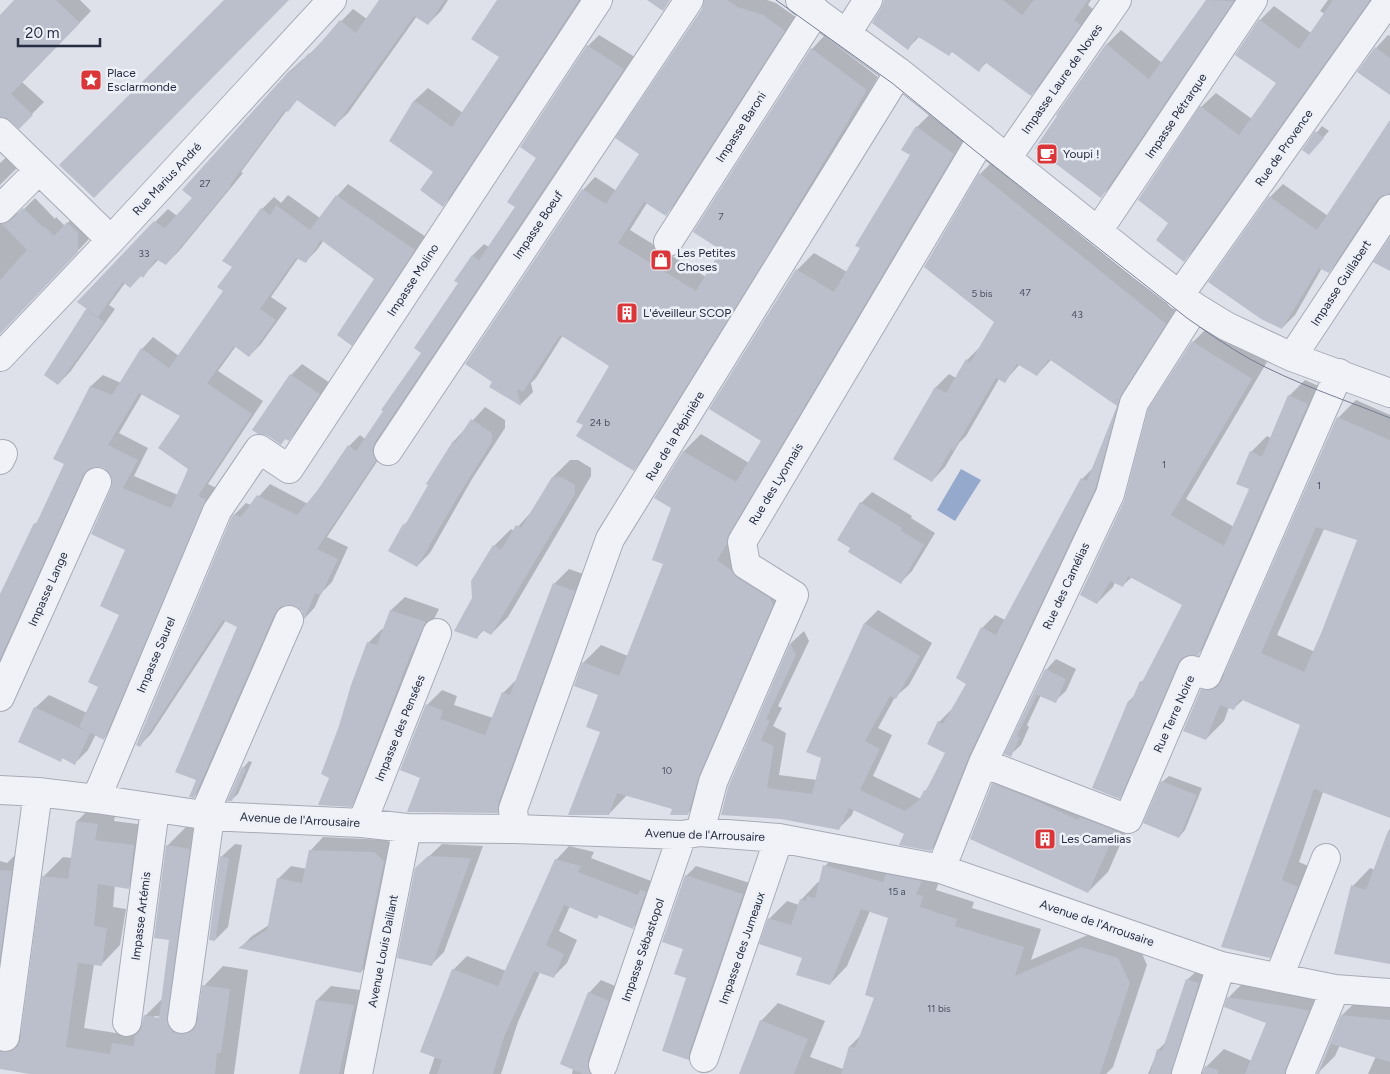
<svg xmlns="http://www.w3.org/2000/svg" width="1390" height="1074" font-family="Figtree,sans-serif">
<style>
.water{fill:#95a9cd}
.shadow{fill:#0003;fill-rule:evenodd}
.building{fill:#bbbfcc;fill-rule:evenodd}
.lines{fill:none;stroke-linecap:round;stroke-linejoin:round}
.minor-casing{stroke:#a7abb7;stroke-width:30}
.minor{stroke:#f1f2f7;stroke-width:28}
.tram{stroke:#767d94;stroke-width:1}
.labels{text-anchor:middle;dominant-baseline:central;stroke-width:5;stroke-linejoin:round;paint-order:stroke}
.number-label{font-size:10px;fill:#4b5164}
.poi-label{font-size:12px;fill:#262c41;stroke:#edf0f6;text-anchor:start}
.street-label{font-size:12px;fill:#262c41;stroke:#edf0f6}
</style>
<rect width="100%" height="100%" fill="#dee1e9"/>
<path class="water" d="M961,469l20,11 -26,41 -18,-11z"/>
<path class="shadow" d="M17,0h63l11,11 -69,71 22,20 -25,25 -19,-16v-93z
M380,0h68l-7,11 -13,13 -11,-8 -69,97 -13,12 -37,-26 -11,11 -46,62 2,1 -64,78 -13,13 -7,-5 -16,17 -1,-1 -17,8 -16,22 6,4 -45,63 -12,12 29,-74 68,-88 13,-13 9,7 16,-18 97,-127 13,-12 1,1 49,-51 14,10z
M499,0h83l-127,193 -12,12 -8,-33 -44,-31 24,-41 13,-12 35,25 38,-56z
M706,0h61l9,3 21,15 -118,183 -13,13 -19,-11 -17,27 76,47 17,-28 89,-200 12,-13 54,41 -97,162 -135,218 -13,13 -22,-104 -48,-31 -27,43 -5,5 2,9 -12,12 -30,-18 92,-196 12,-13 22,14 24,-37z
M885,0h206l-3,5 6,5 -49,71 -14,14 -44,-33 -8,8 -27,-20 -32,-14 -12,12 -25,-40z
M1208,0h30l-122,182 -15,14 5,-151 15,-15 41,33z
M1328,0h45l-174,245 -15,15 -14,-37 31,-116 15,-14 36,26 25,-36 -17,-63 14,-14 37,27 14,-19 -5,-3z
M599,35l36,22 -249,391 -59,89 21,10 -16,35 -11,11 -6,14 -10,11 -2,-8 -8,-6h-11l-79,181 -11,12 44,-171 -12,-6 -75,114 -11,11 -3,-1 98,-230 11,-11 5,2 19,-21 38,20 41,-58 11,-11 5,4 58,-86 36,-70 -3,-3 17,-25 11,-11 5,3 27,-41 72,-160z
M1388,35l2,1v58l-14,-46z
M934,110l36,27 -237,406 54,39 -82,214 -17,17 -61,-18 -18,19 -9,-120 -25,-9 9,-23 17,-17 27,11 36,-93 9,-55 -18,-10 29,-47 17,-17 48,29 14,-23 34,-170 17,-17 33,19 65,-117 -9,-5 14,-23z
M1390,122v69l-5,3 -44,65 -12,13 -7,-4 -27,47 -13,13 -12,-131 13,-13 45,32z
M1322,126l7,5 -14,16 -12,3z
M13,151l11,10 -24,24v-22z
M993,161l185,149 -70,164 -164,363 -13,13 -25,-17 -52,-24 -2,6 -14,14 -109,-41 62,-145 13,-12 5,10 -31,65 4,2 -9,18 13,7 -7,42 38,5 5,-23 -14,-6 57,-128 13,-13 54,33 -23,42 -14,12 -17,31 14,7 -19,41 48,23 26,-46 -8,-31 13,-13 16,-25 14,-56 13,-13 10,5 77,-141 12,-12 24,-62 -66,-46 -15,16 -17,-11 -16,18 -5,-3 -33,57 -7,7 -14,24 -13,14 -38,-22 42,-72 13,-13 7,4 11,-18 13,-13 16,-26 -71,-55 55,-92z
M348,184l78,53 -63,95 -12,12 25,-66 -52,-38 -7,10 -12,12 -6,-5 -28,40 16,11 -26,36 -12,12 -13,-10 -18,25 45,30 -55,83 8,4 -101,238 -11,12 -8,-4 -8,16 -13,13 -12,-5 -3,2 -25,-52 14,-13 38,18 13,-27 20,-71 7,-65 -15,-61 2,-8 -3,-8 -7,-6 -12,-1 -92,205v-74l35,-73 5,-4 26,-56 -11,-5 36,-73 12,-11 18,8 21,-34 11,-12 26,19 46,-65 9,-24 28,-58 12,-12 7,6 7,-8 32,23 17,-22zM142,394l40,22 8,52 -12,27 -44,-19 14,-28 -29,-15z
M35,198l20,21 1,-2 9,9 13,-14 10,10v18l-88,93v-124l8,5h8l7,-4z
M1208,327l59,35 -81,137 48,28 17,-38v-37l16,-16 4,2 18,-42 16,-16 18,8 -109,250 -16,16h-8l-55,128 -16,16 -25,-10 35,-87 6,-6 6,-13 5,-4 37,-73 -51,-28 -10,9 -7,-4 -2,5 -16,16 28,-102 68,-159z
M302,364l28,19 -30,45 -11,11 -3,-1 -5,5 -13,-8 23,-60z
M1356,400l34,15v402l-67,-25 -24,70 16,7 -28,70 -18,18 33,-233 -58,-25 -11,10 -4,-2 -5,14 -18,18 -4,-49 18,-18 6,1 112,-255zM1324,529l34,10 -43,113 -38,-17z
M485,407l20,13v8l-33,51 -42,74 -13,13 -13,-41 6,-6 44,-78z
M570,460h8l13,8v8l-83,141 -17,17 -7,-4 -7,7 -4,-38 21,-53 17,-17 3,2 20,-22 19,-32z
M872,492l40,24 -1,2 24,15 -23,38 -11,11 -40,-79z
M569,569l20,7 -77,221 -15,15 -76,-35 6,-72 15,-15 15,6 -3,9 39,13 10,-25 14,-14 37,-95z
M405,597l34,12 -16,32 -59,151 -13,14 -20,-29 37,-134 14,-14 2,1 7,-20z
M1056,659l20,10 -10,22 -11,10 -14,-6 -14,30 2,2 -8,18 -11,10 -4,-1 40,-84z
M249,761l3,1 -14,32 -7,6 12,-32z
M1013,764l122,47 -27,61 -20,20 -95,-108z
M1169,776l33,12 -17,42 -6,7 -17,-55z
M97,802l20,3 -3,16 39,5 -5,42 -20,19 -13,-2 -2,22 13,2 -6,36 -19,20 -7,-1 -10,64 38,6 10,-10 10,2 3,-10 18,-18 8,-59 -4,-93 20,-20 21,4 -17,182 8,4 5,-30 19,-20 25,4 -14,104h-193l-41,-7v-206l7,2 12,-12 -5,179 8,4 22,-158 19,-19 9,1 5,-37zM154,1016l11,1v3l-11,-2z
M1390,828v132l-37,-74 17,-18 5,2z
M323,837l64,3 9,8 -23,111 -12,13 -120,-25 11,-11 17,-11 9,-46 13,-13 16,3 4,-19z
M235,844l7,1 -14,82 -13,13 6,-83z
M442,844l41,2 -39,106 -13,13 -15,-96z
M569,846l25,6 -3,6 60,23 4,-5 -8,38 -14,13 -33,-13 -3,3 -27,-11 -11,25 18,9 -10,23 -14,14 -13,-5 -22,50 -17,52h-72l6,-18 18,-86 14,-14 39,15 50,-111z
M842,849l98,30 -4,11 38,12 -2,6 69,21 -10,31 68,-30 37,10 11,25 -34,102 -7,7h-366l21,-53 17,-18 47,18 -15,36 33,12 7,-23 11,-11 15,-38 14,-79 -20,-7 -23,55 -17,18 -27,-27 -34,-38 18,-18 12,4 2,-5 17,-18 2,1 5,-17z
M696,866l57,18 -54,164 -11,10 -1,-81 -2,-29 1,-72z
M1205,963l-6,109h5l2,-5 18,-18 28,12 15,-39 -39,-24 18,-18 79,14 -26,80h-151l10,-24 9,-9 20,-61z
M601,980l19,8 -8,86h-40l17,-81z
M331,986l36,5 -17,83h-49l16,-74z
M1360,998l30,4v72h-22l8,-18 -36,-11 -5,11 -16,16 23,-57z"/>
<path class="building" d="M14,0h42l24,23 -69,71 22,21 -14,14 -9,-8 -10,-4v-102z
M224,0h65l-195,198 -35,-33z
M379,0h66l-17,25 -14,-9 -79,111 -38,-27 -9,12 -3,-2 -55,75 1,1 -65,79 -10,-6 -13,19 -2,-2 -11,12 -7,-6 -25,35 -21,-15 77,-81 11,7 27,-30 -10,-8 108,-120 1,2 18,-19 2,1 29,-34 16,13z
M497,0h82l-136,207 -23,-17 13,-18 -44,-31 25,-41 38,27 47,-70 -28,-18z
M647,0h23l-7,11z
M704,0h23l11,7 25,8 22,16 -119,185 -22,-14 -26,41 78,48 25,-41 -28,-18 118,-184 56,42 -98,163 -135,218 -58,-35 7,-11 -7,-3 33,-56 -49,-31 -37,57 -6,-3 4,17 -32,-19 3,-5 -27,-18 117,-175 24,15 33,-50 -24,-16 87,-129z
M884,0h119l19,15 12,-15h54l-14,20 7,5 -50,71 -46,-34 -6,10 -27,-20 -3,4 -32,-20 -9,14 -36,-27 9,-15z
M1206,0l28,1 -133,197 -66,-50 22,-32 -1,-1 50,-71 43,35z
M1333,0h37l-186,262 -28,-22 12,-17 -30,-23 62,-94 39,29 37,-52 -41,-28 24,-36 40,30z
M587,45l37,24 -249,373 -3,8 4,10 -59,89 21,10 -17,36 -6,-2 -11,27 -2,-9 -7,-5 -8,-1 -8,3 -4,5 -81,185 -5,-1 7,-17 -21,-8 62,-145 -14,-7 -83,127 -4,-2 95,-227 3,-4 7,3 16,-22 40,20 20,-24 31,-46 8,6 27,-40 -2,-1 40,-57 -7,-5 44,-65 -4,-2 18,-26 7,5 36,-53 -8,-5 29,-44 -16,-11z
M1375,47l15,11v37l-33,-23z
M1390,120v74l-7,1 -6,5 -48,73 -10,-5 -37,61 -21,-10 -53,-37 61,-86 48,34z
M916,126l38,28 -225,380 -2,10 -10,16 14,10 7,8 32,20 3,7 -74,171 -11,39h-18l2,-6 -55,-16 -8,22h-41l32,-83 -14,-5 12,-32 -24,-9 8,-24 37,14 44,-112 -11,-4 19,-52 -17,-10 29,-47 53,31 25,-41 -52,-32 87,-140 38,23 26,-44 -5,-2 55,-91 -9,-5z
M1315,131l9,7 -15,17 -7,-5z
M979,173l187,151 -45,71 -26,94 -126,267 -38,95 -32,-6 5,-11 -55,-26 -10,22 -58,-11 -60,-4 7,-28 62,-144 6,12 -30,64 4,2 -9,19 13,6 -7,42 45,6 9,-36 -15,-6 58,-129 56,33 -24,43 -6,-3 -25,45 15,8 -20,41 45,21 14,-11 5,-10 2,1 19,-38 -18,-9 11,-23 5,3 23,-40 -10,-6 25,-51 15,8 85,-157 6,3 30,-75 -68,-47 -12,17 -20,-12 -12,19 -9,-5 -43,73 -2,-2 -19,33 -39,-23 42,-72 11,6 20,-34 4,4 24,-41 -70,-55z
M336,195l79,55 -63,96 -15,-11 37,-56 -53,-39 -15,23 -10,-5 -36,51 16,11 -27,37 -15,-11 -27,37 45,31 -54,82 8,4 -102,240 -25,-13 19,-40 -10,-5 31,-67 -19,-9 25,-56 -34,-16 20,-46 1,-8 -3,-7 -5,-5 -9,-1 -7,3 -5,6 -83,183v-65l34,-71 2,1 28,-60 -11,-5 37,-73 22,9 29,-47 28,20 54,-77 -6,-4 15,-20 -10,-6 39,-53 9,7 6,-10 34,25zM139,393l41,23 -22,32 30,21 -17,39 -48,-20 15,-28 -30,-15z
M23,208l21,20 1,-1 9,9 13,-14 11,11v19l-78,82v-54l27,-30 -25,-26 9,-4z
M1390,237v34l-17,-9z
M86,309l18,13 -46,63 -14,-10z
M1192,341l60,38 -81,136 53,31 25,-57 -13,-5 14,-33 12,6 26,-62 20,9 -110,252 -9,-1 -7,3 -4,6 -58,135 -28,-11 36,-87 3,1 9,-21 2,1 40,-77 -54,-29 -5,11 -13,-6 -13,23 -17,-9 44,-94 24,-92z
M290,374l30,20 -31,47 -4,-2 -4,6 -13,-9 -10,-2 -6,-4z
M1337,417l53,23v378l-76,-29 -32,91 16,7 -28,71 -49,-11 79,-222 -60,-26 -6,11 -14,-5 -14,35 -23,-9 18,-42 9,1 7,-3 4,-6zM1316,527l41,13 -35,91 -18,41 -43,-19z
M471,419l21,14v9l-32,51 -43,74 -29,-16 15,-27 2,1 23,-40 -2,-1 27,-43 3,1z
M552,477h9l14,8v9l-84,141 -9,-5 -5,9 -23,-8 18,-33 -1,-17 22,-36 8,5 15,-25 5,3z
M860,502l42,26 -2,2 24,15 -23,39 -53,-32 2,-4 -13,-8z
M553,583l22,8 -77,213v9l-91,-1 13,-34 -20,-8 26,-66 17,7 -3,8 45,16 17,-43 8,3z
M390,610l36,12 -16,34 -58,151 -34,-2 11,-27 -8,-4 18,-48 12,-41 16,-43 10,3z
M1045,669l21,10 -10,24 -19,-8 -20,41 3,1 -9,20 -7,-3z
M34,707l56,26 -15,32 -13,-7 -1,4 -43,-20z
M242,767l4,2 -14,32h-5z
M1161,781l36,14 -18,43 -36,-15z
M992,783l40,16 46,21 2,-3 36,14 -28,62 -118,-54z
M76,821l22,3 -3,16 39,5 -5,44 -31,-5 -4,42 13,2 -5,38 -24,-3 -12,84 44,7 2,-11 22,3 1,-11 5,-4 4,-16 15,3 10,-78 -15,-2 12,-93 24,4 -23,168 1,8 5,7 7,2 8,-1 6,-4 3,-7 5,-37 28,4 -9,64h-4l-2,21h-185l-30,-5v-18h11l7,-5 2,-7 22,-163 26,3z
M1388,831l2,1v132l-56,-10 17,-69 15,5z
M309,850l65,2 10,9 -23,112 -123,-25 29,-18 10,-52 25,5z
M220,856l9,2 -14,83 -6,-1z
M428,856l43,2 -39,108 -35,-8 18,-90z
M555,859l26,7 -3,6 60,23 2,-5 6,2 -13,37 -34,-14 -2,4 -33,-14 -18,40 18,9 -10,24 -20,-7 -30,66 -11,37h-56l5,-14 -22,-8 32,-83 46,17z
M823,865l60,17 3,-8 36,7 -6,13 7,2 -3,11 37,12 -2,7 69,21 -9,29 66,-29 37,11 12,25 -30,91h-259l8,-28 6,2 19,-50 -9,-3 23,-77 -27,-9 -31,76 -34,-10 6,-17 -43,-14 9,-26 23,7 9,-26 6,2 1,-5 8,2z
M0,870l12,1 -12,86z
M685,875l58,19 -54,159v7l-27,-9 24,-73 -12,-4 9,-25 -21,-7z
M1186,979l13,4 -28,91h-21l7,-25 5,2z
M588,992l21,9 -21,59v8l3,6h-8l-23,-10z
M1227,997l64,10 18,4 -23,57 -1,6h-40l21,-51 -42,-16z
M316,1000l38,5 -15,69h-40z
M1341,1015l49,5v42l-59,-18 -12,30h-2z
M760,1020l48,19 -14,35h-55z
M1205,1066l13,4v4h-16z"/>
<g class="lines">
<g class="minor-casing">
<path id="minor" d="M800,0l99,72 241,193 55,42 31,19 66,31 98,36
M847,33l21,-33
M0,132l111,108
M1007,158l110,-158
M0,209l39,-39
M1098,231l155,-231
M668,242l148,-231
M1179,296l210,-296
M0,357l111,-117 221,-240
M1292,357l98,-148
M388,451l301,-451
M0,460l3,-6
M0,697l97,-215
M983,763l145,56 64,-149 15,5 132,-302
M0,790l38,2 58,7 114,17 152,7 45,5 108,1 167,6 18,-3 79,6 162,31 280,97 114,23 55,4
M96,799l121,-288 42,-62 30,20 309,-469
M204,815l85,-195
M362,823l75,-190
M515,829l-2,-20 97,-270 289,-467
M700,832l13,-50 81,-187 -48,-30 -4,-23 240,-404
M941,869l42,-106 127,-269 24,-91 61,-96
M1279,977l47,-119
M182,1019l28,-203
M127,1022l28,-213
M5,1037l33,-245
M704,1058l75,-220
M603,1065l79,-230
M358,1074l49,-246
M1186,1074l35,-108
M1300,1074l35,-85"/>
</g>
<use href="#minor" class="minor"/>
<path class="tram" d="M776,0l116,83 82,67 213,168c20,14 40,28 61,40 45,25 95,41 142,60"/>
</g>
<defs>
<g id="sight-square" transform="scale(1.125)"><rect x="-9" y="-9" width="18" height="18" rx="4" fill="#da363a" stroke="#edf0f6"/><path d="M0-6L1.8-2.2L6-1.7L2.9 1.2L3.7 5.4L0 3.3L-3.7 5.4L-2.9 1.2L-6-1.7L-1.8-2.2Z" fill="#fff"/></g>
<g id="cafe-square" transform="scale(1.125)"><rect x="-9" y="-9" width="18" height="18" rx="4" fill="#da363a" stroke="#edf0f6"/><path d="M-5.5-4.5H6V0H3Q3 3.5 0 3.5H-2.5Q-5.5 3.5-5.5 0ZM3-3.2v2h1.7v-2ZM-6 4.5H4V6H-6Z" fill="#fff"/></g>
<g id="shop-square" transform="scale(1.125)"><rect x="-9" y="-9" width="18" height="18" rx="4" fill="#da363a" stroke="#edf0f6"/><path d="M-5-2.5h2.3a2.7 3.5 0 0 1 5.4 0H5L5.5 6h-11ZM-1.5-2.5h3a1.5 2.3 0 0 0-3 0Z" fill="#fff"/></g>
<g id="building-square" transform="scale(1.125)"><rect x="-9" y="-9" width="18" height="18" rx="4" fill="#da363a" stroke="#edf0f6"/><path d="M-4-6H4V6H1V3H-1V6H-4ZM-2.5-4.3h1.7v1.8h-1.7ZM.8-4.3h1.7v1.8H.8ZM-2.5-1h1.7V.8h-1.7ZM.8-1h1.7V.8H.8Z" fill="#fff"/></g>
</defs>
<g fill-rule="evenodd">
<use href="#sight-square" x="91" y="80"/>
<use href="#cafe-square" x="1047" y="154"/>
<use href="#shop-square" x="661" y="260"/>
<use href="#building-square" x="627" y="313"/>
<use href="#building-square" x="1045" y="839"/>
</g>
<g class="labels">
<g class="number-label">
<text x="205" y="183">27</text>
<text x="721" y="216">7</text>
<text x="144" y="253">33</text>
<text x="1025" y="292">47</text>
<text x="982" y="293">5 bis</text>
<text x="1077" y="314">43</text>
<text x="600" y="422">24 b</text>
<text x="1164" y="464">1</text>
<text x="1319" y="485">1</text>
<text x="667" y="770">10</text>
<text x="897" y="891">15 a</text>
<text x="939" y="1008">11 bis</text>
</g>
<g class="poi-label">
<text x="107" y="73">Place<tspan x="107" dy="14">Esclarmonde</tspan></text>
<text x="1063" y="154">Youpi !</text>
<text x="677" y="253">Les Petites<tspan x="677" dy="14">Choses</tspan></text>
<text x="643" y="313">L'éveilleur SCOP</text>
<text x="1061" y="839">Les Camelias</text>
</g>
<g class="street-label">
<text transform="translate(1062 79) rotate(-55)">Impasse Laure de Noves</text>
<text transform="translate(1176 116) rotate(-56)">Impasse Pétrarque</text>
<text transform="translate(741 127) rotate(-57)">Impasse Baroni</text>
<text transform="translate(1284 148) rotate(-55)">Rue de Provence</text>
<text transform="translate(167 179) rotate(-47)">Rue Marius André</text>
<text transform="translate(538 225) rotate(-56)">Impasse Boeuf</text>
<text transform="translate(413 280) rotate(-57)">Impasse Molino</text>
<text transform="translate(1341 283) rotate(-57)">Impasse Guillabert</text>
<text transform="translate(675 436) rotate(-59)">Rue de la Pépinière</text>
<text transform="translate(776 484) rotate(-59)">Rue des Lyonnais</text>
<text transform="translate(1066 586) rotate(-65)">Rue des Camélias</text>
<text transform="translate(48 589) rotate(-66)">Impasse Lange</text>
<text transform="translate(156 655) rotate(-67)">Impasse Saurel</text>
<text transform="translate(1174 714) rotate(-66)">Rue Terre Noire</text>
<text transform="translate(400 728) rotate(-68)">Impasse des Pensées</text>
<text transform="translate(300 820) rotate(3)">Avenue de l'Arrousaire</text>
<text transform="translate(705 835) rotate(2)">Avenue de l'Arrousaire</text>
<text transform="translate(141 916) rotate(-83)">Impasse Artémis</text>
<text transform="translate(1097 923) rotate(19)">Avenue de l'Arrousaire</text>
<text transform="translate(742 948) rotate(-71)">Impasse des Jumeaux</text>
<text transform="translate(643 950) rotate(-71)">Impasse Sébastopol</text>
<text transform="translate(383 951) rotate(-79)">Avenue Louis Daillant</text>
</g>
</g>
<path d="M18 38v8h82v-8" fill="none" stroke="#262c41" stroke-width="2.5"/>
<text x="25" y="38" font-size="15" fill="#262c41" stroke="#edf0f6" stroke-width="4" paint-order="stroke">20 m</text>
</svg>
